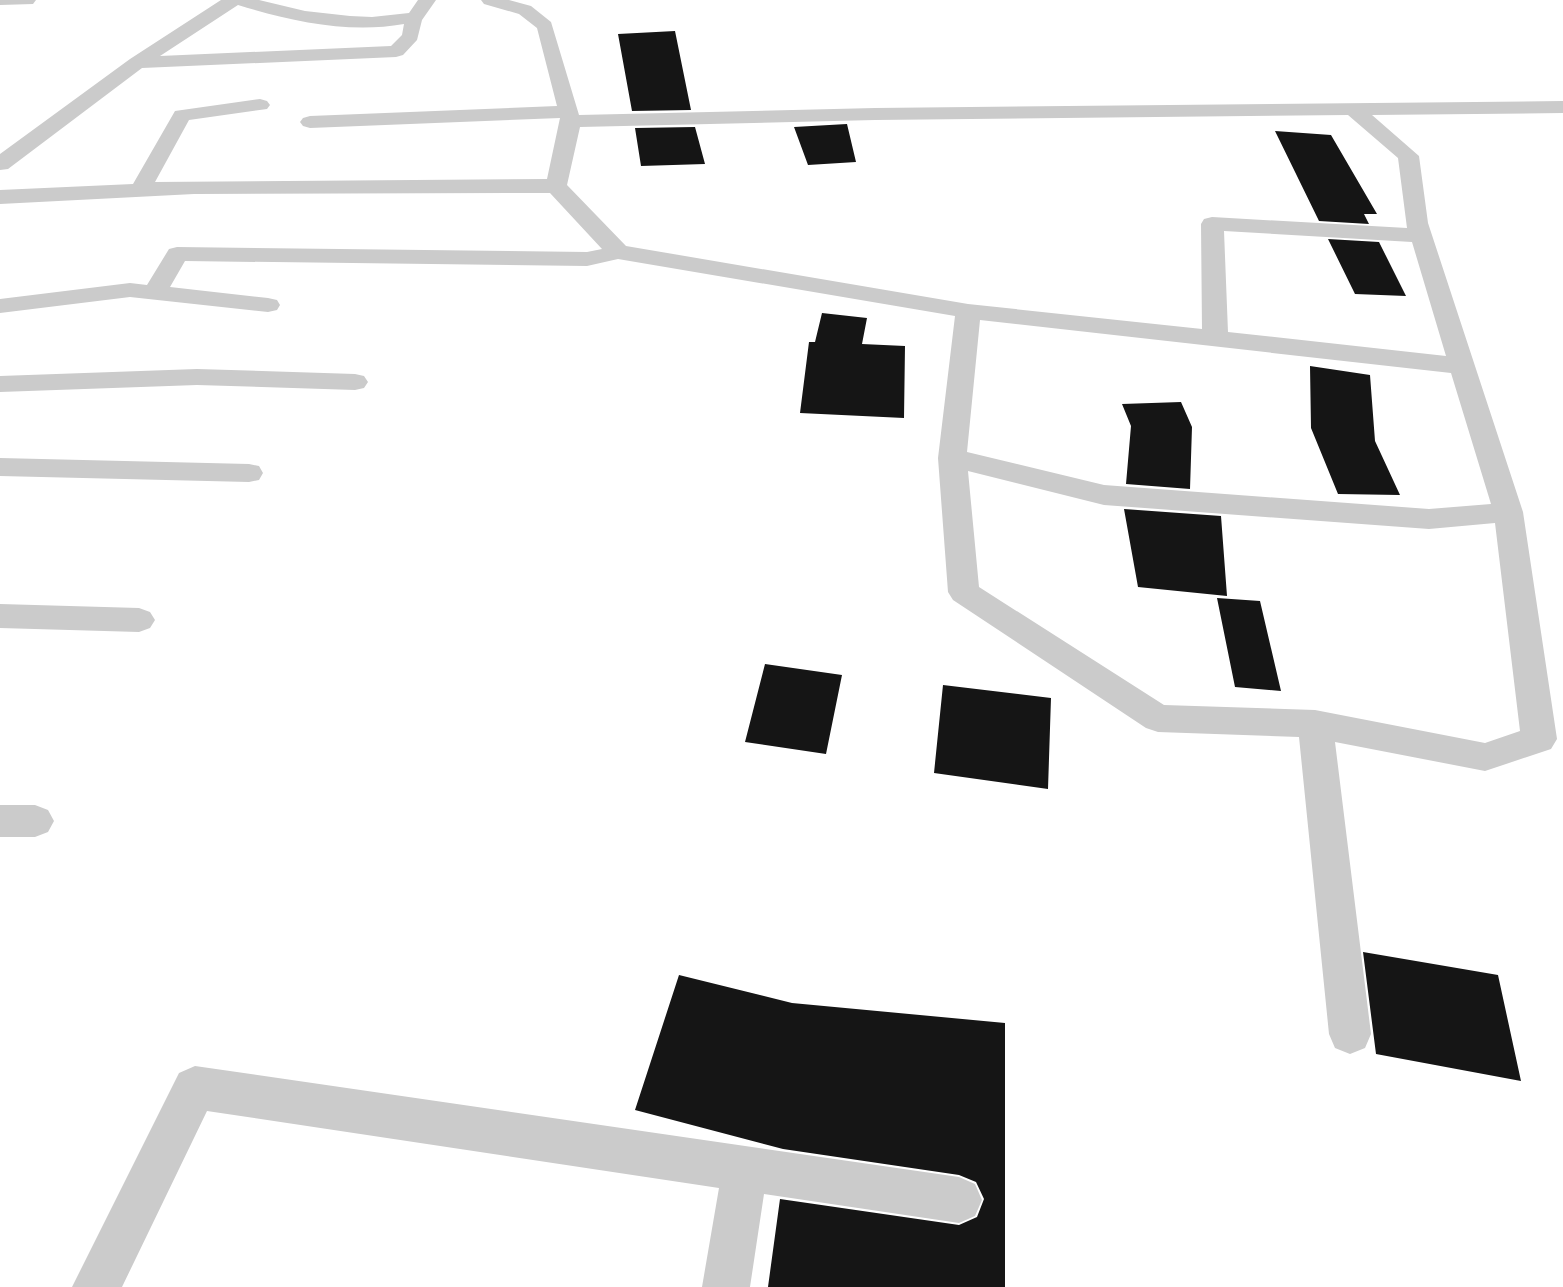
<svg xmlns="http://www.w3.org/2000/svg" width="1563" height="1287" font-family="Figtree,sans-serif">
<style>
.building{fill:#151515}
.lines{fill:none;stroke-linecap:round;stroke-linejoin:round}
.minor{fill:#cbcbcb;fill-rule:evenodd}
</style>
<rect width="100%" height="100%" fill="#fff"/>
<path class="building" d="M675,31l16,79 -59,1 -14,-77z
M847,124l9,38 -48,3 -14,-38z
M695,127l10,37 -64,2 -6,-38z
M1275,131l56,4 46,79h-13l5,10 -50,-3z
M1328,239l51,3 27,54 -51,-2z
M822,313l45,5 -5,26 43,2 -1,72 -104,-5 9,-71h6z
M1310,366l60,9 5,66 25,54 -62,-1 -27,-66z
M1181,402l11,25 -2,62 -64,-5 5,-58 -9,-22z
M1124,509l97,7 6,80 -89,-9z
M1217,598l43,3 21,90 -46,-4z
M765,664l77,11 -16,79 -81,-12z
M943,685l108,13 -3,91 -114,-16z
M1363,952l135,23 23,106 -145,-27z
M679,975l113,28 213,20v264h-237l12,-88 179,26 18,-8 7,-18 -8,-17 -17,-7 -176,-26 -148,-39z"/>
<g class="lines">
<path class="minor" d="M0,0h36l-3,4 -33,1z
M221,0h38l46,11 45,5 22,1 37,-4 9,-13h18l-14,20 -5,20 -14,15 -7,2 -254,11 -134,101 -8,1v-16l130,-95zM238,5c53,16 110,29 166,19l-2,11 -11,11 -231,10z
M481,0h28l22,6 20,16 28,93 296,-7 688,-7v12l-191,2 47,41 9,67 95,289 34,227 -6,10 -66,22 -150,-29 36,292 -6,14 -15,6 -15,-6 -6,-14 -30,-297 -141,-5 -12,-4 -193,-128 -5,-8 -10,-134 17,-142 -337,-57 -31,7 -402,-5 -15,26 98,11 9,2 3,5 -3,5 -9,2 -138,-15 -130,16v-14l130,-16 17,2 22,-36 8,-2 410,5 15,-3 -52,-56 -356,1 -194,10v-14l133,-6 42,-73 85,-12 7,2 3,4 -3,4 -78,11 -34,62 392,-3 13,-61 -250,10 -7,-2 -3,-4 3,-4 7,-2 247,-10 -20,-78 -18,-14 -35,-10zM1348,115l50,43 9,70 -195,-11 -8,2 -3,5 1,105 -234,-25 -342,-58 -59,-61 13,-58 295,-7zM1224,231l188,11 34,114 -218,-24zM980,320l471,53 40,131 -62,5 -325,-24 -137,-33zM968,471l136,34 325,24 66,-6 25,208 -35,12 -170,-33 -151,-5 -185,-118z
M197,369l158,5 9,2 4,6 -4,6 -9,2 -158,-5 -197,7v-16z
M0,458l249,6 10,2 4,7 -4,7 -10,2 -249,-6z
M0,604l139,4 11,4 5,8 -5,8 -11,4 -139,-4z
M0,805h35l13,5 6,11 -6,11 -13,5h-35z
M195,1066l764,111 16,7 7,16 -7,16 -16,7 -195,-29 -14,93h-48l17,-99 -512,-77 -85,176h-50l107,-214z"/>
</g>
</svg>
